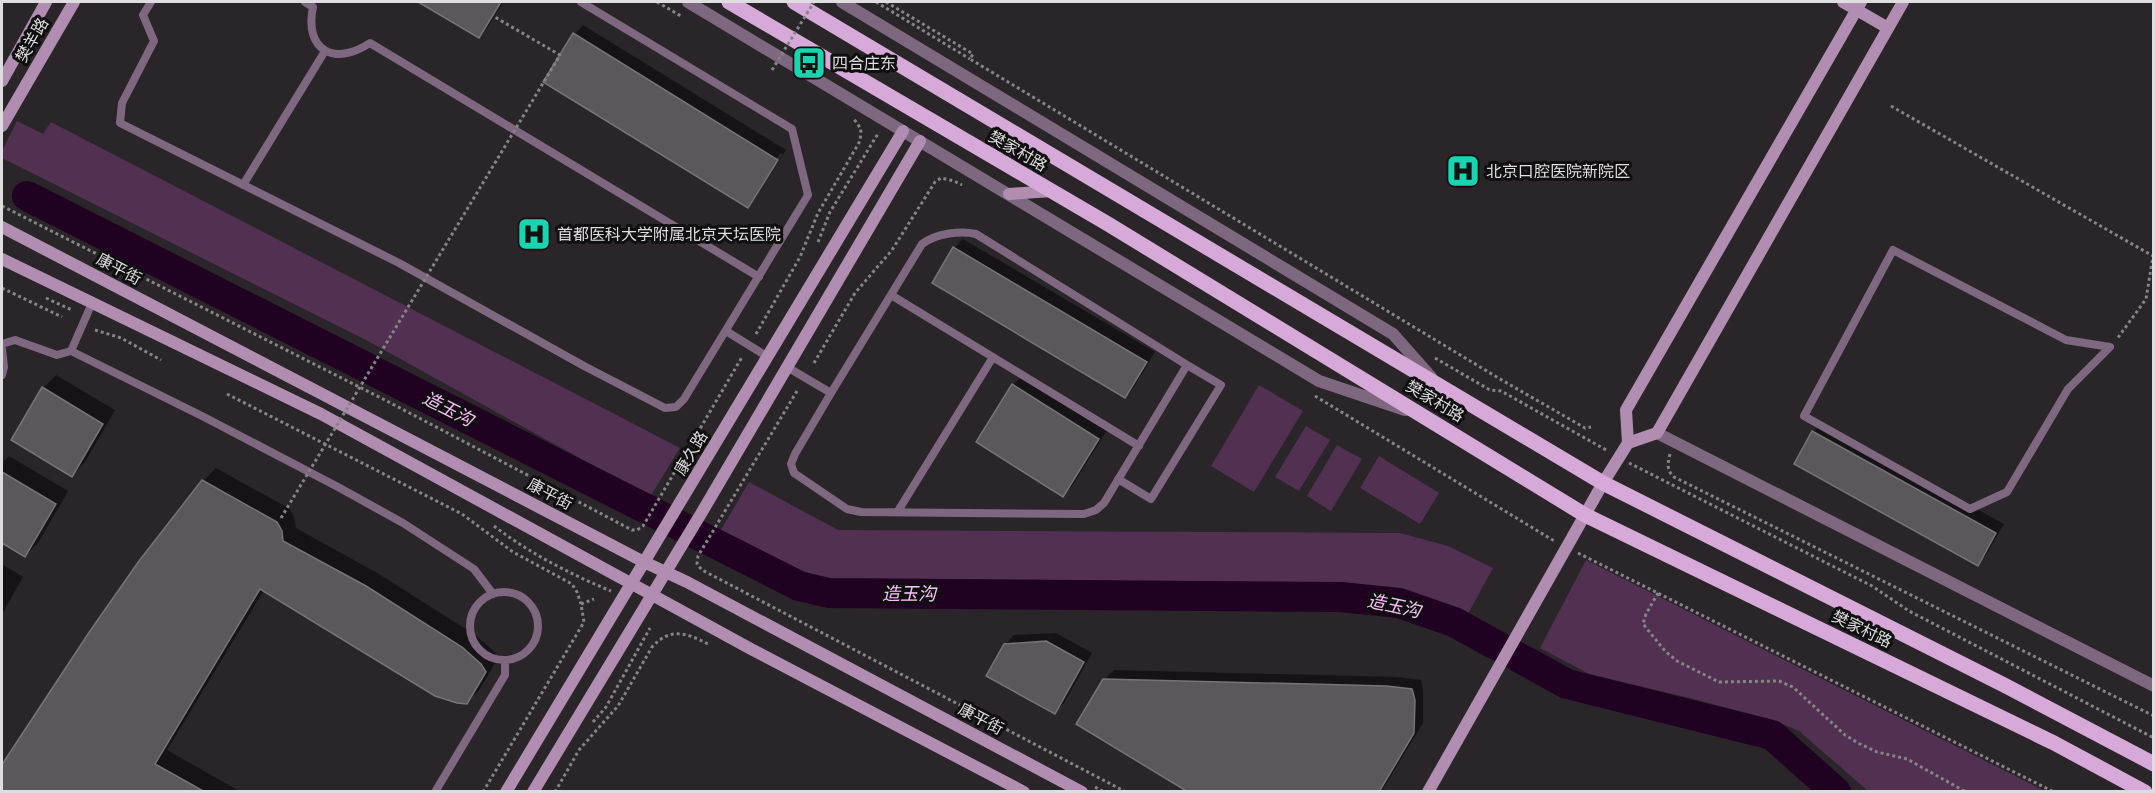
<svg xmlns="http://www.w3.org/2000/svg" width="2155" height="793" font-family="Arial,'Noto Sans SC',sans-serif">
<style>
.green{fill:#513052}
.shadow{fill:#0007}
.lines{fill:none;stroke-linecap:round;stroke-linejoin:round}
.river{stroke:#200122;stroke-width:30}
.building{fill:#5b575b;stroke:#787378;stroke-width:1.5}
.path{stroke:#868486;stroke-width:3;stroke-dasharray:3 3;stroke-linecap:butt}
.lane{stroke:#7e687f;stroke-width:8}
.street{stroke:#7e687f;stroke-width:12}
.secondary{stroke:#b08db1;stroke-width:12}
.primary{stroke:#d7a9d8;stroke-width:15}
.path-bridge{stroke:#868486;stroke-width:3;stroke-dasharray:3 3;stroke-linecap:butt}
.labels{text-anchor:middle;dominant-baseline:central;stroke-width:6;stroke-linejoin:round;paint-order:stroke}
.street-label{font-size:16px;fill:#dfdddf;stroke:#100f10}
.poi-label{font-size:16px;fill:#dfdddf;stroke:#100f10;text-anchor:start}
.water-label{font-size:18px;font-style:italic;fill:#fac0fc;stroke:#100f10}
</style>
<rect width="100%" height="100%" fill="#292529"/>
<path class="green" d="M17,121l26,13 8,-12 629,326 -30,49 -284,-157 -364,-182v-7z
M1259,385l44,26 -49,81 -43,-26z
M1306,426l24,14 -31,51 -24,-14z
M1337,445l25,14 -31,52 -24,-15z
M1379,456l60,37 -19,31 -60,-36z
M749,482l89,48 562,3 48,13 45,22 -25,46c-35,-13 -69,-22 -107,-28l-532,-2 -23,-7 -87,-44z
M1586,560l459,231h-177l-69,-60 -26,-11 -83,-22 -101,-24 -49,-26z"/>
<path class="shadow" d="M421,2h82l-15,25 -9,9z
M583,25l203,125 -30,48 27,-44 -3,-1 -28,45h4l-8,8 -203,-124 30,-48z
M963,239l192,113 -21,35 -9,9 -191,-113 20,-35z
M56,375l59,35 -30,52 -13,13 -29,-87z
M1022,376l85,54 -35,56 -9,9 -50,-110z
M1822,423l182,101 -18,31 -9,9 -164,-132z
M9,456l59,35 -30,52 -13,13 -23,-14v-79z
M216,468l74,41 4,8 2,11 83,46 96,61 19,16 4,7 -18,31 -14,14 -202,-113 -97,160 74,42h-239v-24l4,-8 197,-279z
M2,564l21,13 -21,37z
M1056,633l36,20 -28,50 -9,9 -50,-67 9,-10z
M1114,670l283,7 24,3 2,11v32l-42,69h-190l-87,-112z"/>
<g class="lines">
<path class="river" d="M27,196l772,390 30,7 512,4 58,6 55,19 113,62 205,51 64,57"/>
</g>
<path class="building" d="M418,2h83l-22,36z
M573,33l205,127 -30,48 -205,-126z
M953,247l194,115 -22,36 -193,-115z
M1012,384l87,55 -36,58 -87,-55z
M42,387l61,37 -31,53 -61,-37z
M1812,431l184,102 -18,33 -184,-102z
M2,472l54,32 -31,53 -23,-14z
M202,480l75,42 5,9 1,10 83,45 96,61 19,17 5,8 -19,32 -10,-1 -22,-7 -175,-107 -105,175 50,28h-203v-27l3,-5 85,-129 49,-70z
M1046,641l38,21 -29,52 -69,-38 18,-32z
M1103,679l284,7 25,3 3,11 -1,33 -35,59h-191l-112,-68z"/>
<g class="lines">
<path class="path" d="M657,2l24,14
M876,2l94,57
M886,2l87,52 -3,5 530,320 85,49 6,-1
M1891,106l262,150 -7,43 -29,40
M2,206l381,193 249,131h5l6,-4 99,-169
M818,242l12,-30 49,-80
M2,288l60,29
M46,298l26,12
M95,330l26,8 40,22
M756,334l44,-77 18,-44 42,-72 1,-12 -7,-10
M1435,358l55,32 11,1 107,60
M814,363l41,-70 37,-43 43,-68 6,-4 13,3 8,4
M797,391l-99,165 -1,8 5,6 424,222
M227,394l235,120 51,38 59,32 5,8 4,12
M1315,396l241,146
M1670,454c-2,9 -4,16 4,23l480,239
M1629,463l243,123 37,25 245,127
M494,526c35,27 76,48 117,65
M1578,553l476,239
M1658,593l-12,21 -3,10 22,27 12,10 42,21 60,-1 14,6 52,48 15,9 17,8 30,7 59,33
M593,722l13,-15 44,-79
M1095,787l9,5
M483,792l101,-170 -3,-18 13,-5
M555,792l24,-42 39,-44 34,-59c18,-20 35,-14 56,-3"/>
<path class="lane" d="M151,2l-8,13 11,26 -32,62 -2,20 279,140 185,103 81,42 11,-1 8,-8 124,-204 -16,-66 -211,-127
M305,2l8,5c-9,43 21,60 57,36l389,234
M243,185l82,-134
M1893,250l173,90 44,7 -42,42 -61,103 -37,17 -166,-93z
M891,295l248,151
M92,303l-21,48 133,66 134,70 65,36 71,46 19,25
M726,331l42,26
M2,344l13,-4 42,15 14,-4
M2,349l2,18 -2,8
M787,367l44,26 -36,61 -4,10 3,9 53,36 14,3 223,2 12,-4 8,-7 83,-138 -211,-131c-16,-4 -41,0 -54,10l-91,149
M1118,479l33,20 70,-114 -34,-20
M898,511l95,-154
M470 626a34 34 0 1 1 68 0a34 34 0 1 1-68 0Z
M435,792l70,-117v-15"/>
<path class="street" d="M688,2l631,379 86,29
M842,2l551,332 38,43
M1657,433l497,253"/>
<path class="secondary" d="M1843,2l45,26
M2,81l44,-79
M2,126l72,-124
M1009,194l43,-3
M2,227l642,335 43,20 395,210
M2,259l319,155 430,235 273,143
M1628,443l29,-10 246,-431
M506,792l397,-661
M533,792l169,-280 218,-371
M1428,792l175,-309 25,-40 -2,-33 235,-408"/>
<path class="primary" d="M729,2l379,222 477,291 469,228 91,49
M794,2l809,481 401,202 150,79"/>
<path class="path-bridge" d="M772,70l42,-68
M281,518l279,-463 -67,-39"/>
</g>
<defs>
<g id="bus-square" transform="scale(1.725)"><rect x="-9" y="-9" width="18" height="18" rx="4" fill="#18d5b2" stroke="#100f10"/><path d="M-5-6H5V4H4V6H2V4H-2V6H-4V4H-5ZM-3.5-4V0h7V-4ZM-3.5 1.2v1.5H-2V1.2ZM2 1.2v1.5H3.5V1.2Z" fill="#111"/></g>
<g id="hospital-square" transform="scale(1.725)"><rect x="-9" y="-9" width="18" height="18" rx="4" fill="#18d5b2" stroke="#100f10"/><path d="M-5-5h3v3.5h4V-5h3V5h-3V1.5h-4V5h-3Z" fill="#111"/></g>
</defs>
<g fill-rule="evenodd">
<use href="#bus-square" x="809" y="63"/>
<use href="#hospital-square" x="1463" y="171"/>
<use href="#hospital-square" x="534" y="234"/>
</g>
<g class="labels">
<g class="street-label">
<text transform="translate(32 40) rotate(-60)">樊羊路</text>
<text transform="translate(1018 151) rotate(30)">樊家村路</text>
<text transform="translate(119 269) rotate(28)">康平街</text>
<text transform="translate(1435 401) rotate(31)">樊家村路</text>
<text transform="translate(691 453) rotate(-59)">康久路</text>
<text transform="translate(550 494) rotate(28)">康平街</text>
<text transform="translate(1862 629) rotate(26)">樊家村路</text>
<text transform="translate(981 719) rotate(28)">康平街</text>
</g>
<g class="poi-label">
<text x="832" y="63">四合庄东</text>
<text x="1486" y="171">北京口腔医院新院区</text>
<text x="557" y="234">首都医科大学附属北京天坛医院</text>
</g>
<g class="water-label">
<text transform="translate(448 409) rotate(27)">造玉沟</text>
<text x="909" y="594">造玉沟</text>
<text transform="translate(1394 606) rotate(12)">造玉沟</text>
</g>
</g>
<rect width="2155" height="793" fill="none" stroke="#dfdddf" stroke-width="6"/>
</svg>
